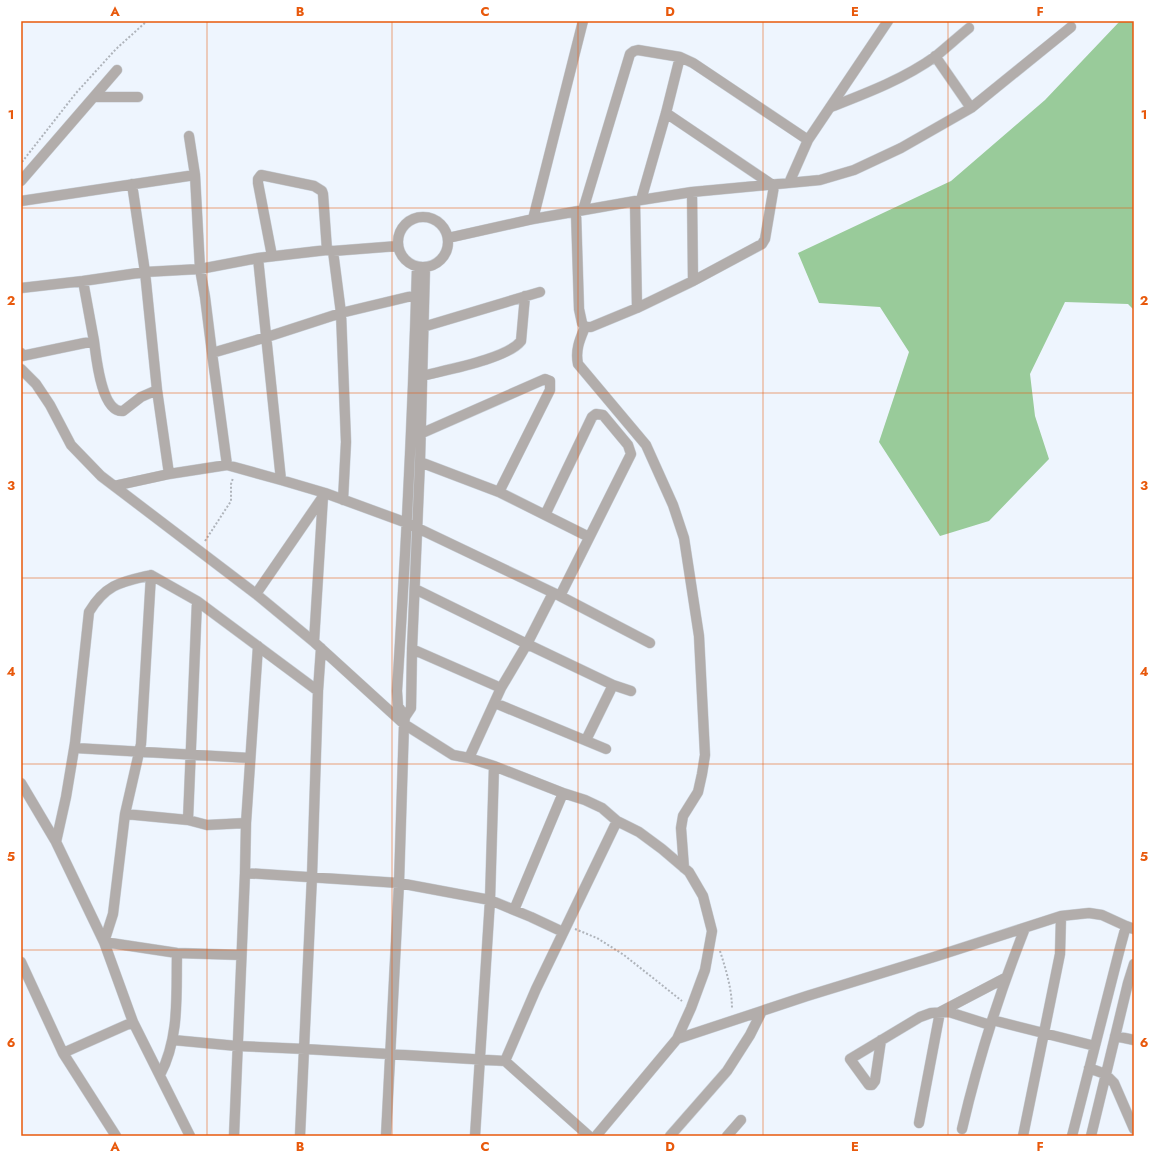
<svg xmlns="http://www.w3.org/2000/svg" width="1155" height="1157" font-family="Jost,sans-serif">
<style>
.forest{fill:#99cb9a}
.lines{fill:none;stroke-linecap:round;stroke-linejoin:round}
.street-casing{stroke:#cbd2da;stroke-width:11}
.path{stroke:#afb4bb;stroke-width:2;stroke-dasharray:2 2;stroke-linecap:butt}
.street{stroke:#b2adab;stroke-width:10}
.grid{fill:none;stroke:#e8590c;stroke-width:1;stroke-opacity:0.55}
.neatline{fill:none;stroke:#e8590c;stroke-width:1.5}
.grid-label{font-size:13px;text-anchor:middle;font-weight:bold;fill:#e8590c}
</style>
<rect width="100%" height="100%" fill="#eef5fe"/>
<path class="forest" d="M1120,21h14v289l-6,-6 -63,-2 -35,72 5,42 14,43 -60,62 -49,15 -61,-94 30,-90 -29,-45 -61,-4 -21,-50 153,-72 94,-81z"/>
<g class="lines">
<g class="street-casing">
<path id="street" d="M935,56l36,52 100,-81
M94,97h44
M831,107c36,-14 73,-28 105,-51 11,-9 22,-19 33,-28
M189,136l6,39
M808,140l80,-119
M21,181l96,-111
M692,192l1,89
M641,200l25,-87 14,-56
M21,201l174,-26 5,94 5,28 7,56 55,-16 74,-24 75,-18
M635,201l2,107
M583,210l47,-156 4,-3 4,-1 42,7 13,6 115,77 -19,43
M576,212l3,97 3,14 3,4h6l46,-19 56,-27 69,-37 3,-5 9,-53 -108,-73
M398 242a25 25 0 1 1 50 0a25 25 0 1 1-50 0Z
M533,219l50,-198
M448,238l85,-19 108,-19 51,-8 128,-12 34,-10 47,-22 70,-40
M333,251l8,62 5,129 -3,58
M272,256l-14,-73v-4l3,-4 53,11 8,5 1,3 4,56
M258,258l23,222
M21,288l62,-7 62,-9 55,-3 58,-11 69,-8 6,1 65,-5
M423,327l117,-35
M585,327c-5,12 -10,23 -7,37l68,81 27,60 11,33 15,98 6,119 -3,19 -4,18 -15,24 -2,12 3,40
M94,341c2,14 7,72 29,70l18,-14 16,-7 -12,-118 -13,-88
M21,353l1,3 72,-15 -11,-60
M212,353l15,112
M21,369l15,15 14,21 21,40 30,31 155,118 58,48 90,82 49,31 16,3 25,8 69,27 22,7 17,8 15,13 22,11 23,17 27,23 14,24 9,35 -7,39 -14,38 -14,31 -81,97
M417,375l5,1c23,-6 85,-17 99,-35l4,-45
M157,390l12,84
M420,462l79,30 51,-102v-9l-5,-2 -125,55
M114,486l55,-12 58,-9 54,15 44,13 82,30 153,73 90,47
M499,492l90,45
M545,515l47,-98 4,-3 7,1 25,30 3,9 -71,142
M151,575l-10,169 -16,70 -12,100 -9,28 73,11 64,2
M415,589l112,55 86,41 18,6
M256,594l68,-99
M197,601l-9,219 19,5 39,-2
M314,642l9,-146
M412,649l89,39
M495,703l111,46
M405,717l-7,-11 -1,-15c9,-141 16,-282 20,-424
M586,740l27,-55
M75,748l175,10
M469,758l32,-70 26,-44 26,-51
M21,783l35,59 48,100 29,80 57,114
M125,814l63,6
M56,842l10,-45 9,-54 14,-131c17,-28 32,-30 62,-37l46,26 121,90
M245,873l154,10 91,17 41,17 32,15
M514,910l49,-117
M21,962l42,91 53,83
M992,1020l103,26
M1115,1036l19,4
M677,1039l130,-43 127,-39 127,-41 28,-3 13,2 24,11 8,3
M173,1040l64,6 68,3 200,12 84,75
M881,1040l-6,41 -3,4h-3l-19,-26 70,-42 11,-4 18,-1 41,13
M63,1053l70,-31
M505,1061l31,-72 81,-168
M1089,1068l16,6 9,9 20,46
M160,1075c20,-38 16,-81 17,-122
M919,1123l21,-111 65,-34
M962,1129c16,-69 37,-135 63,-201
M234,1136l11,-263 1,-50 12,-177
M300,1136l12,-260 6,-185 3,-43
M386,1136l13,-253 5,-159 1,-7 6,-9 1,-59 8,-187 5,-195
M475,1136l15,-236 4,-134
M670,1136l57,-65 23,-36 12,-24
M727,1136l14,-16
M1023,1136l37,-182 1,-38
M1072,1136l48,-188 6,-22
M1091,1136l37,-153 6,-19"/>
</g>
<path class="path" d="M22,162l54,-69 40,-44 31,-28
M205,541l26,-40v-17l2,-6
M575,929l22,9 27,17 58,46
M720,951c6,19 12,38 12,58"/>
<use href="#street" class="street"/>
</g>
<path class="grid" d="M207,21v1115M392,21v1115M578,21v1115M763,21v1115M948,21v1115M21,208h1113M21,393h1113M21,578h1113M21,764h1113M21,950h1113"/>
<rect width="1155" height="1157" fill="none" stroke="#ffffff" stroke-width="44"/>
<rect x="22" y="22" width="1111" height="1113" class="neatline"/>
<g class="grid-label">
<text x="115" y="16">A</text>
<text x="300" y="16">B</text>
<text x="485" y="16">C</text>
<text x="670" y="16">D</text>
<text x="855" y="16">E</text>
<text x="1040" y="16">F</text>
<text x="11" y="119">1</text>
<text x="1144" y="119">1</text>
<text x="11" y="305">2</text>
<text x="1144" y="305">2</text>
<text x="11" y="490">3</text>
<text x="1144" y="490">3</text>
<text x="11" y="676">4</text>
<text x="1144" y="676">4</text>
<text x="11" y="861">5</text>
<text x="1144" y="861">5</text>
<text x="11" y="1047">6</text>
<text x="1144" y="1047">6</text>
<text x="115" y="1151">A</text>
<text x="300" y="1151">B</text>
<text x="485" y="1151">C</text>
<text x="670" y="1151">D</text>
<text x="855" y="1151">E</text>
<text x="1040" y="1151">F</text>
</g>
</svg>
